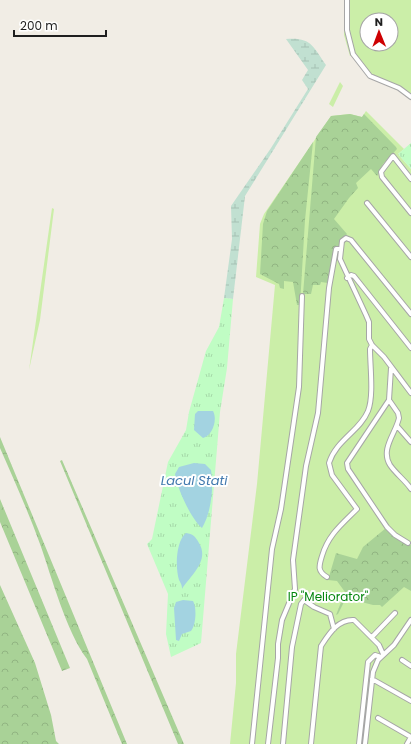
<svg xmlns="http://www.w3.org/2000/svg" width="411" height="744" font-family="Poppins,sans-serif">
<style>
.grass{fill:#cbeea8;fill-rule:evenodd}
.forest{fill:url(#forest-crowns)}
.wetland{fill:url(#wetland-marsh)}
.park{fill:url(#park-tufts)}
.water{fill:#a3d3e1}
.lines{fill:none;stroke-linecap:round;stroke-linejoin:round}
.minor-casing{stroke:#a6a6a6;stroke-width:6}
.minor{stroke:#fff;stroke-width:4}
.labels{text-anchor:middle;dominant-baseline:central;stroke-width:4;stroke-linejoin:round;paint-order:stroke}
.park-label{font-size:12px;fill:#05860e;stroke:#fff}
.water-label{font-size:13px;font-style:italic;fill:#4279ae;stroke:#fff}
</style>
<defs>
<pattern id="forest-crowns" width="20" height="18" patternUnits="userSpaceOnUse"><rect width="20" height="18" fill="#a9d297"/><path d="M2 6a3 3 0 1 1 6 0M12 15a3 3 0 1 1 6 0" fill="none" stroke="#91b482"/></pattern>
<pattern id="wetland-marsh" width="20" height="14" patternUnits="userSpaceOnUse"><rect width="20" height="14" fill="#c1e0d1"/><path d="M1 5h8M5 5V1M11 12h8M15 12V8" fill="none" stroke="#a5c0b3"/></pattern>
<pattern id="park-tufts" width="24" height="20" patternUnits="userSpaceOnUse"><rect width="24" height="20" fill="#c0fdc4"/><path d="M3 7l-1-3M5 7V3M7 7l1-3M15 17l-1-3M17 17v-4M19 17l1-3" fill="none" stroke="#a5d8a8"/></pattern>
</defs>
<rect width="100%" height="100%" fill="#f1ede5"/>
<path class="grass" d="M344,0h67v99l-13,-10 -29,-11 -17,-23 -2,1 -6,-21zM367,20h24v24h-24z
M340,82l3,4 -10,21 -4,-3z
M366,111l38,38 -6,5 13,15v575h-181l6,-61v-29l21,-170 18,-199 -19,-8 4,-53 4,-10 67,-98 19,-2 12,3z
M52,208l2,1 -14,111 -11,50z"/>
<path class="forest" d="M350,114l12,3 2,-3 32,33 1,2 -14,15 -6,12 -6,-7 -15,14 2,5 -9,10 -15,21 13,15 -9,13 -4,3v7l-6,26 -7,-1 -1,3h-7l-2,9h-8l13,-157 15,-21z
M313,142l-8,78 -5,85h-3l-4,-23 -9,-1v8l-4,-1 -1,-4 -19,-10 3,-50 4,-13z
M0,437l127,307h-5l-35,-85c-21,-28 -35,-81 -47,-115 -12,-33 -26,-64 -40,-96z
M62,460l122,284h-6l-118,-283z
M0,499l70,169 -8,3 -62,-149z
M386,528c7,7 15,16 25,17v46l-7,-4 -22,20 -2,-2h-7l-27,-7 -8,16 -2,1 9,-23 -8,-11 -9,-1 8,-27 21,6 6,-12z
M0,585l35,78 16,52 5,26 3,3h-59z"/>
<path class="wetland" d="M286,39c25,-2 27,7 40,26l-81,131 -12,103 -9,-1 8,-59 -1,-33 40,-58 37,-59 -6,-9 6,-10z"/>
<path class="park" d="M411,143v26l-13,-15z
M224,298l9,1 -6,69 -7,44 -19,231 -30,14 -5,-23 2,-40 -21,-50 5,-5 16,-77 18,-32 3,-18 17,-61 13,-24z"/>
<path class="water" d="M198,411h15c5,9 -1,25 -10,27l-9,-8 1,-16z
M194,463l11,1 6,6c3,18 0,43 -9,58 -11,-9 -25,-40 -27,-54l4,-7z
M186,533c7,1 9,3 13,10 11,18 -9,33 -17,46 0,-4 -1,-5 -3,-9 -4,-13 -3,-39 7,-47z
M183,600l10,1c4,7 3,24 -2,30l-9,3 -3,7 -3,-1 -2,-32 2,-6z"/>
<g class="lines">
<g class="minor-casing">
<path id="minor" d="M347,0v30l6,24 17,22 29,12 12,9
M411,179l-18,-23 -12,16 1,5 29,36
M367,203l44,54
M347,278l4,-3 3,1 57,72
M411,314l-60,-74 -5,-2 -4,3 -2,18 26,56 3,7v17l3,6 12,12 27,36
M391,368l-2,32 9,13 1,5c-3,15 -19,31 -9,47 6,9 15,15 21,24
M389,400l-42,63 1,6 39,58 8,8 13,8
M397,426l14,16
M327,577c-10,-6 -8,-11 -5,-21 6,-21 20,-32 35,-47l-25,-34 -3,-12c7,-23 31,-32 39,-52 6,-15 2,-45 2,-62l2,-4
M372,637l23,-24
M402,660l9,6
M372,679l39,22
M378,718l33,19
M252,744l20,-195 9,-40 18,-122 3,-91
M268,744l10,-86v-14l4,-24 13,-31 -2,-29 13,-94 12,-53 11,-125 7,-39h4
M283,744l9,-97 9,-43 3,-4 10,7 16,7 4,15
M311,744l10,-98c8,-12 17,-27 33,-26l25,25 4,9
M359,744l9,-82 7,-7 6,2
M365,744l8,-72 5,-12 16,-15 17,-25
M407,744l4,-7"/>
</g>
<use href="#minor" class="minor"/>
</g>
<g class="labels">
<g class="park-label">
<text x="328" y="596">IP "Meliorator"</text>
</g>
<g class="water-label">
<text x="194" y="480">Lacul Stati</text>
</g>
</g>
<g transform="translate(379 32) rotate(359)"><circle r="19" fill="#ffffff" stroke="#a5a5a5"/>
<path d="M0-3L7 15L0 10L-7 15Z" fill="#ce0002"/>
<text y="-6" font-size="11" font-weight="bold" text-anchor="middle" fill="#1f1f1f">N</text>
</g>
<path d="M14 30v6h92v-6" fill="none" stroke="#1f1f1f" stroke-width="2"/>
<text x="20" y="30" font-size="12" fill="#1f1f1f" stroke="#ffffff" stroke-width="3" paint-order="stroke">200 m</text>
</svg>
